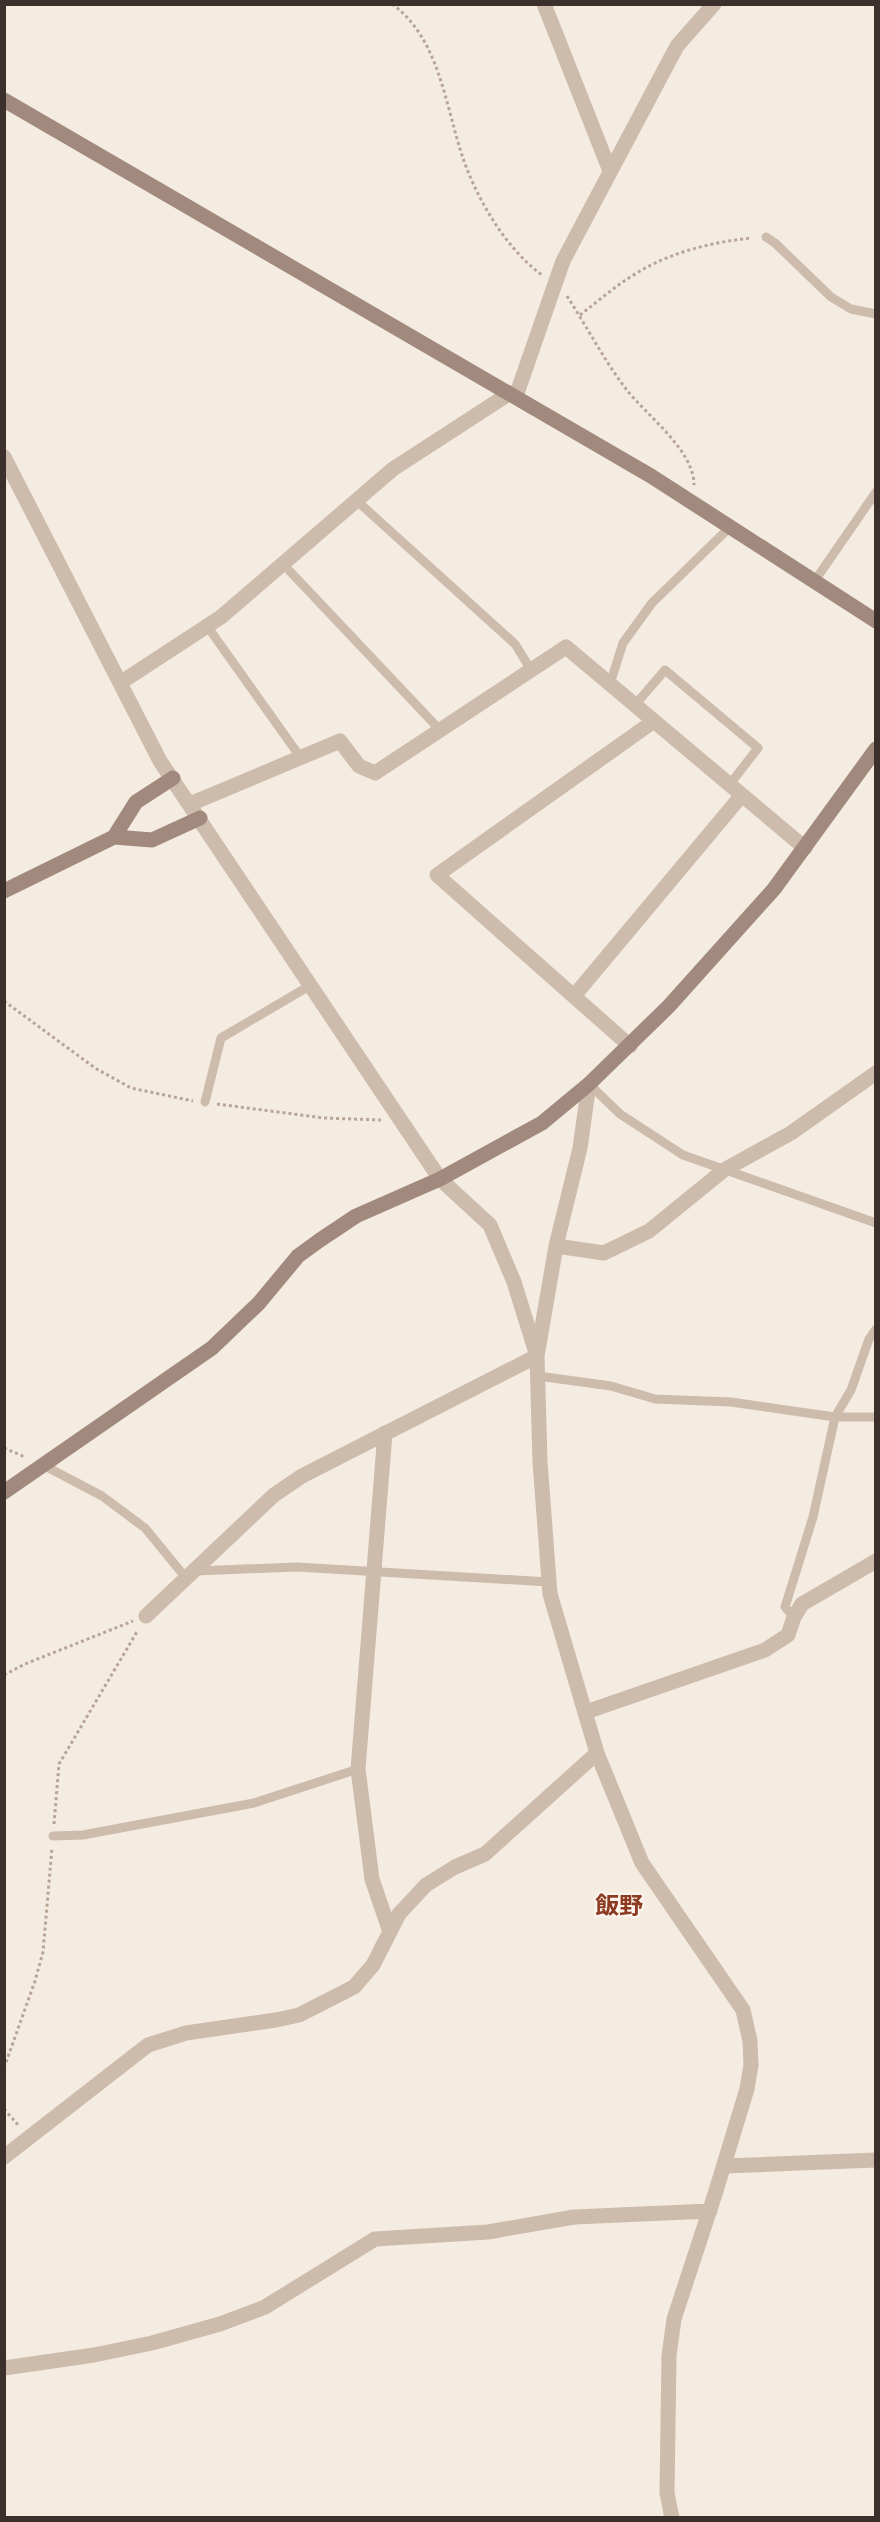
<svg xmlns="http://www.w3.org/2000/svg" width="880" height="2522" font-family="Mulish,'Noto Sans JP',sans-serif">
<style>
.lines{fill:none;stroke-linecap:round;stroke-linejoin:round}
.path{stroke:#b9a596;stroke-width:3;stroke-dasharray:3 3;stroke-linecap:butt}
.lane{stroke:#cdbbac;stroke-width:9}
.street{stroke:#cdbbac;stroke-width:15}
.secondary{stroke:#a18a7d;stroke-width:15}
.labels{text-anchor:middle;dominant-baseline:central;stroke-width:4.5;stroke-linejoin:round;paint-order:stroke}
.quarter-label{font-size:24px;font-weight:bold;fill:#8c3b22;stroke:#fbf5ee}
</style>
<rect width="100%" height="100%" fill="#f4ebe1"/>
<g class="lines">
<path class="path" d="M392,4c47,34 53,100 70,151 14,43 44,94 80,120
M567,296c20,31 37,64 59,93 21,27 68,61 68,96
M580,315c17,-13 34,-28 52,-39 35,-23 79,-34 120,-38
M4,1001l91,67 36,20 62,13
M217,1104l107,14 57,2
M4,1448l21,9
M4,1675l21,-11 108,-43
M54,1824l5,-60 79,-134
M4,2068l31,-87 8,-29 9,-104
M4,2109l15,17"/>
<path class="lane" d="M766,237l9,6 56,54 20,12 25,5
M356,500l159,144 16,26
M283,564l157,166
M814,582l62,-90
M207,626l94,132
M610,684l13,-41 29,-40 78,-76
M635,705l30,-35 93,78 -28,36
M589,1084l31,30 63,41 193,68
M205,1102l16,-64 90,-53
M538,1376l73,10 44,13 76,3 104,15h41
M45,1466l57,30 43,32 41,50
M195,1571l102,-4 252,15
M794,1617l-9,-10 28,-90 22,-100 16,-27 18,-51 7,-10
M53,1836l30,-1 171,-32 104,-34"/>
<path class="street" d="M544,4l66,167
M516,396l47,-135 114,-215 37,-42
M4,457l156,304 280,418 50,46 24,57 23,74 3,106 10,132 47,159 45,110 101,147 7,31 1,24 -4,24 -32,105 -41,125 -5,37 -2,137 5,25
M120,683l101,-66 172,-148 117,-76
M190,804l150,-63 19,25 16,7 191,-126 239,201
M574,996l168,-201
M630,1046l-193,-171 217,-154
M556,1246l48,7 45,-22 75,-61 67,-37 85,-60
M385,1433l-27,336 14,110 18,53
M146,1616l128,-121 28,-19 235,-120 19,-110 24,-98 9,-64
M586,1712l179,-62 23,-15 6,-18 8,-13 74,-43
M4,2157l144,-112 38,-12 90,-13 23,-5 55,-28 19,-22 26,-51 27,-29 29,-18 30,-13 112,-101
M724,2166l152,-6
M4,2368l90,-13 58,-12 68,-19 45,-17 110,-68 113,-7 86,-15 136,-6"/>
<path class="secondary" d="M4,100l647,376 225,145
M114,837l22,-35 37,-24
M4,891l110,-54 38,3 48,-22
M4,1492l208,-144 47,-45 39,-47 22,-16 36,-24 84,-37 102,-56 47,-39 80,-78 105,-117 102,-140"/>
</g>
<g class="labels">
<g class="quarter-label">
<text x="619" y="1905">飯野</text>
</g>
</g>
<rect width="880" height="2522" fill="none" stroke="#3b302b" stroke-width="12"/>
</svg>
